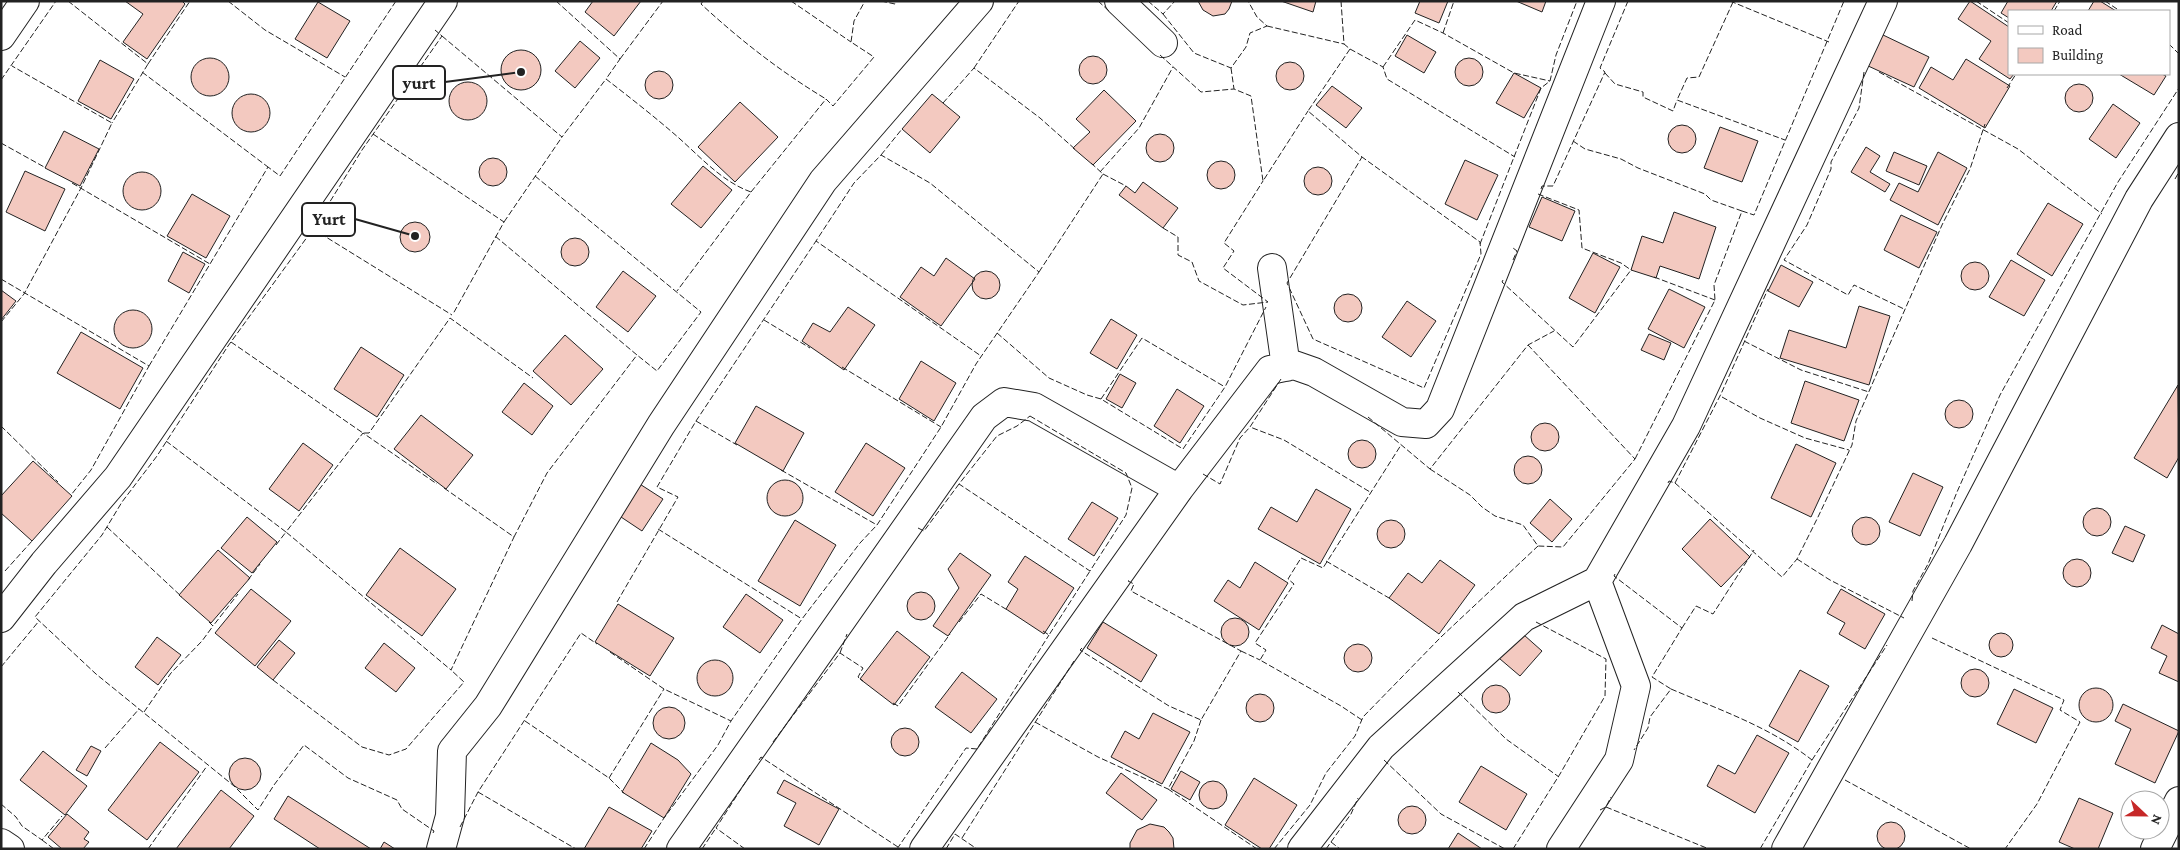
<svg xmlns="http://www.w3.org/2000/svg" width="2180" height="850" font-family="'Crimson Pro',serif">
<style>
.building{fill:#f3c9c0;stroke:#222}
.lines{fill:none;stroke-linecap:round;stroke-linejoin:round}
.minor-casing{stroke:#222;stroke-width:30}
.minor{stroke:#fff;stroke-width:28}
.fence{stroke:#222;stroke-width:1;stroke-dasharray:6 2.5;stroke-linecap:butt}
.leader{fill:none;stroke:#222;stroke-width:2}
.callout-dot{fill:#222;stroke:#fff;stroke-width:2}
.callout{fill:#fff;stroke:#222;stroke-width:2}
.callout-label{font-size:18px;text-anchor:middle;font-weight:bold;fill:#222}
</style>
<rect width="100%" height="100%" fill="#fff"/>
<path class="building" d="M125,1h57l3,3 -38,55 -24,-17 20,-28z
M593,1h48l-27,35 -29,-24z
M1198,1h34l-3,8 -4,5 -12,2 -10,-6z
M1281,1h35l-3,11z
M1420,1h28l-9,22 -24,-10z
M1516,1h30l-4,11z
M1970,1l39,26v47h5l-4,5 -31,-20 12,-18 -33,-22z
M2008,1h49l-6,10h-42v7l-8,-5z
M2094,1h6l16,10h-28z
M318,2l32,19 -23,37 -32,-19z
M1881,34l48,23 -15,30 -48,-22z
M1407,35l29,17 -12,21 -29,-17z
M580,41l20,17 -25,30 -20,-17z
M501 70a20 20 0 1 1 40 0a20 20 0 1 1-40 0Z
M1079 70a14 14 0 1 1 28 0a14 14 0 1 1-28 0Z
M1455 72a14 14 0 1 1 28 0a14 14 0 1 1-28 0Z
M191 77a19 19 0 1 1 38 0a19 19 0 1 1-38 0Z
M1966,59l44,27 -25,42 -66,-40 12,-21 22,13z
M100,60l34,19 -23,40 -33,-18z
M1276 76a14 14 0 1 1 28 0a14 14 0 1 1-28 0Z
M645 85a14 14 0 1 1 28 0a14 14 0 1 1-28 0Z
M1514,73l27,15 -17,30 -28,-15z
M2119,74h43l4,2 -12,19z
M449 101a19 19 0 1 1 38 0a19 19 0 1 1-38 0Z
M2065 98a14 14 0 1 1 28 0a14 14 0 1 1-28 0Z
M1332,86l30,22 -16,20 -30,-23z
M1104,90l32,31 -43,44 -20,-17 17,-16 -14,-13z
M232 113a19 19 0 1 1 38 0a19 19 0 1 1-38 0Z
M932,94l28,23 -30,36 -28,-24z
M740,102l38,35 -43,45 -37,-35z
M2113,104l27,19 -24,35 -27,-19z
M1668 139a14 14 0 1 1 28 0a14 14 0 1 1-28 0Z
M1720,127l38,14 -16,41 -38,-14z
M64,131l35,18 -19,37 -35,-18z
M1146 148a14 14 0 1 1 28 0a14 14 0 1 1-28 0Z
M1866,147l14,9 -10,16 20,12 -5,8 -34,-20z
M1894,152l33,14 -8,19 -33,-14z
M1938,152l29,16 -29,57 -48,-25 9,-17 19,9z
M479 172a14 14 0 1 1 28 0a14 14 0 1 1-28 0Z
M1465,160l33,15 -21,45 -32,-16z
M1207 175a14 14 0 1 1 28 0a14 14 0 1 1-28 0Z
M703,166l29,24 -31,38 -30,-24z
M1304 181a14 14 0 1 1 28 0a14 14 0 1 1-28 0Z
M25,171l40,18 -20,42 -39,-19z
M123 191a19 19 0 1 1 38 0a19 19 0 1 1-38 0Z
M1143,182l35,26 -15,20 -44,-33 7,-9 9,7z
M192,194l38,22 -24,42 -39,-22z
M1542,197l33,14 -13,30 -33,-14z
M2048,203l35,21 -31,52 -35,-22z
M1674,212l42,15 -17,52 -39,-13 -4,12 -25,-8 11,-34 21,7z
M1901,215l36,17 -18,36 -35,-18z
M400 237a15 15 0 1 1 30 0a15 15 0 1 1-30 0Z
M561 252a14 14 0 1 1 28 0a14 14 0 1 1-28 0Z
M183,252l22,12 -16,29 -21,-12z
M1593,253l27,14 -25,46 -26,-15z
M946,258l29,21 -34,47 -41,-29 21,-30 13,9z
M2011,260l34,20 -21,36 -35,-19z
M1961 276a14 14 0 1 1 28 0a14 14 0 1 1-28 0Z
M1781,265l32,17 -14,25 -31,-16z
M972 285a14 14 0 1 1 28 0a14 14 0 1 1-28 0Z
M623,271l33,25 -28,36 -32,-25z
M1669,289l36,18 -21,41 -36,-19z
M1,290l15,11 -15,19z
M1334 308a14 14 0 1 1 28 0a14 14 0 1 1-28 0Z
M1407,301l29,20 -25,36 -29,-20z
M1859,306l31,10 -21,69 -89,-27 9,-28 57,18z
M848,307l27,18 -31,45 -42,-29 11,-18 17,9z
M114 329a19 19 0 1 1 38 0a19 19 0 1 1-38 0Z
M1111,319l26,16 -20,34 -27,-16z
M81,332l62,36 -23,41 -63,-36z
M1649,334l22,9 -7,17 -23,-10z
M565,335l38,34 -32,36 -38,-34z
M361,347l43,28 -27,42 -43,-28z
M921,361l35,22 -22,38 -35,-22z
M1120,374l16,9 -14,25 -16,-9z
M1805,381l54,19 -15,41 -53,-18z
M524,383l29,23 -21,29 -30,-23z
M2178,385l1,72 -12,21 -33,-20z
M1177,389l27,17 -24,37 -26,-17z
M1945 414a14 14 0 1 1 28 0a14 14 0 1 1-28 0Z
M756,406l48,27 -21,38 -48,-28z
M421,415l52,40 -27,34 -52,-40z
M1531 437a14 14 0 1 1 28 0a14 14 0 1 1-28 0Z
M1348 454a14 14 0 1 1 28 0a14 14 0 1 1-28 0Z
M303,443l30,22 -34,46 -30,-22z
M866,443l39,25 -32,48 -38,-24z
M1796,444l40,19 -25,54 -40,-19z
M1514 470a14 14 0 1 1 28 0a14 14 0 1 1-28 0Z
M33,461l39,35 -40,45 -31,-28v-17z
M1913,473l30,14 -23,49 -31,-14z
M632,479l31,20 -21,32 -30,-20z
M767 498a18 18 0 1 1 36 0a18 18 0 1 1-36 0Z
M1316,489l35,20 -31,55 -62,-35 13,-22 26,15z
M1550,499l22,20 -20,23 -22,-19z
M1092,502l26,16 -24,38 -26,-17z
M2083 522a14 14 0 1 1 28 0a14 14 0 1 1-28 0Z
M1852 531a14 14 0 1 1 28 0a14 14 0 1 1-28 0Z
M247,517l30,25 -25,31 -31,-25z
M1710,519l40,38 -29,30 -39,-38z
M1377 534a14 14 0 1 1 28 0a14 14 0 1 1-28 0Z
M795,520l41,25 -36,61 -42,-25z
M2125,526l20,9 -12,27 -21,-9z
M400,548l56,41 -34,47 -56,-41z
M218,550l32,28 -39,45 -32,-28z
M960,553l31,22 -43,61 -15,-10 26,-38 -11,-19z
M1025,556l49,32 -30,46 -38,-25 12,-20 -10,-7z
M2063 573a14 14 0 1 1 28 0a14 14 0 1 1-28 0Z
M1440,560l35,25 -36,49 -50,-36 19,-25 14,10z
M1255,562l33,21 -29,47 -45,-29 14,-21 12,8z
M251,589l40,32 -36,45 -40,-33z
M1841,589l44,25 -20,35 -26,-15 6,-11 -18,-10z
M907 606a14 14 0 1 1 28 0a14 14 0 1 1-28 0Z
M746,594l37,26 -23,33 -37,-26z
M618,604l56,34 -24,38 -55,-34z
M1221 632a14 14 0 1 1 28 0a14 14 0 1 1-28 0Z
M1103,622l54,33 -16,27 -54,-34z
M2162,625l17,9v48l-20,-9 8,-17 -16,-8z
M1515,627l27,24 -22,25 -27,-23z
M897,631l33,26 -36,48 -34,-26z
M1989 645a12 12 0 1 1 24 0a12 12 0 1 1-24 0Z
M157,637l24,18 -23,30 -23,-18z
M279,640l16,13 -22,27 -16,-13z
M384,643l31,25 -19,24 -31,-24z
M1344 658a14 14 0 1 1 28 0a14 14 0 1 1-28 0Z
M697 678a18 18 0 1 1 36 0a18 18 0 1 1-36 0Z
M1961 683a14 14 0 1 1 28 0a14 14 0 1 1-28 0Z
M1800,670l29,16 -31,56 -29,-16z
M962,672l35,27 -26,34 -36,-26z
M1482 699a14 14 0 1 1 28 0a14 14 0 1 1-28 0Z
M2079 705a17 17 0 1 1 34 0a17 17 0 1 1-34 0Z
M2014,689l39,19 -17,35 -39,-19z
M1246 708a14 14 0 1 1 28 0a14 14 0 1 1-28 0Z
M2123,704l56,27 -24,52 -40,-19 16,-35 -16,-8z
M653 723a16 16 0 1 1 32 0a16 16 0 1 1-32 0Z
M1153,713l37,19 -28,52 -51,-27 14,-26 14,8z
M891 742a14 14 0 1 1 28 0a14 14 0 1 1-28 0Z
M1757,735l32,18 -34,60 -48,-27 11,-21 17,9z
M160,742l39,30 -52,68 -39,-30z
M651,743l27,17 13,14 -27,44 -42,-26z
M91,746l10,5 -14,25 -11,-6z
M43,751l44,35 -22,29 -45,-35z
M229 774a16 16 0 1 1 32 0a16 16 0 1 1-32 0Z
M1481,766l46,28 -21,36 -47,-28z
M1181,771l19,11 -10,18 -19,-11z
M1121,773l36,27 -15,20 -36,-27z
M1254,778l43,27 -28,44h-7l-37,-24z
M784,780l55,29 -20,36 -35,-19 12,-23 -19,-10z
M1199 795a14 14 0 1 1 28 0a14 14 0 1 1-28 0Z
M221,790l33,26 -25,33h-53z
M288,796l83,53h-51l-46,-30z
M2079,798l34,15 -15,36h-23l-16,-7z
M1398 820a14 14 0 1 1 28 0a14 14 0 1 1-28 0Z
M609,807l43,24 -11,18h-57z
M67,814l22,18 -5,7 5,3 -6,7h-21l-14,-12z
M1877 836a14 14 0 1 1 28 0a14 14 0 1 1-28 0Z
M1150,824l14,3 5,5 4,6 1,11h-44v-6l7,-13z
M1458,833l24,16h-34z
M384,842l11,7h-15z"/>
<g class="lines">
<g class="minor-casing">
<path id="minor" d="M1119,1l44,42
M1,36l24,-35
M1272,268l14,99
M1,618l43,-55 74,-86 325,-476
M1,843l9,6
M441,849l9,-33 2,-65 36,-45 173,-281 162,-244 156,-180
M681,849l303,-432 20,-15 30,5 145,82
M924,849l255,-360 91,-119 24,-5 20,7 88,50 24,2 14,-15 161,-408
M1302,849l79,-102 143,-130 73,-36 89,-155 197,-425
M1561,849l58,-89 17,-74 -39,-105
M1786,849l172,-305 181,-345 40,-62
M2155,849l24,-48"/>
</g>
<use href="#minor" class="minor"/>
<path class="fence" d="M68,1l80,63 -36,59
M228,1l37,29 80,47
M556,1l64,58 -14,20
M703,1l-2,3c39,36 80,68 125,95
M791,1l60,41
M881,1l14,3 2,-3
M1098,1l11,10
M1148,1l15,13 12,-13
M1341,1l3,43 6,5 -42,62 54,46 -75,126 26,56 111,49 57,-134 -1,-12 -118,-85
M1730,1l99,41
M1976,1l33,22
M2105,1l15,10
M1733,2l-34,75 -12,1 -10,22 108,40
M2054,11l6,-10
M1163,14l31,39 37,15 15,-21 4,-14 17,-7 -10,-9 -9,-16
M1267,26l77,18
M1443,33l11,-32
M442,36l120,101 44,-58c22,17 45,35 66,53 25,21 48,49 79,60l-74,99
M2169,44l10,10
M1350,49l33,18 4,12 128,78
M1160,55l41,37 33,-3
M620,59l43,-58
M148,64l42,-63
M1383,67l32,-47 28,13 71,40 36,8
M974,68l45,-67
M1231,68l3,21 17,7 12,85 45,-70
M142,72l126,95
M1864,72l-5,36 -28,54v7l-24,56 -23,35 64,35 6,-10 50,24
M1879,72l139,77 84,65
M1605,73l10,11 28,8v5l30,14 4,-11
M1,80l55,-79
M2007,88l9,-14
M943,103l31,-35 66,50 36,32
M373,134l131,88 -51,92
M1573,141l12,8 36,10 17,9 67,26 6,6 31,11
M1,143l45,25
M881,155l21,-26
M1100,172l39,-44 34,-61
M1103,174l23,12
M535,176l166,136 -44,59 -20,-16
M2175,179l4,-7
M72,183l138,81
M1541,189l1,-3h11l52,-114 -5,-4 28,-67
M751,192l75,-93 7,7 41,-49 -23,-15 3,-21 11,-20
M1538,194l41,16 3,38 39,15 10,7
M504,222l58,-85
M1163,228l15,9v18l14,7 7,19 44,24 25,-3 -45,-34 11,-17 -10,-8 39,-62
M313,229l139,86
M1480,244l61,-156 9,-7 6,-26 21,-54
M1513,260l4,-9 -4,-3
M1039,272l64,-98 -12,-11
M1654,277l61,23
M1,279l148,87 -58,104 -20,25
M1503,280l-1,2 71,65 58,-77h1
M764,320l46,28
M1,322l23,-28 57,-106 31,-65 -100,-57
M997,333l52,45 38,17 14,4 82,50 42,-62 41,-80
M1744,341l57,29 68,22
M231,342l132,91h6l81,-115 83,60
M149,366l119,-199 12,9 116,-175
M842,367l99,60
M1281,379l-31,48 34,13 86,52
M1722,397l38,21 45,20 44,12
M1101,399l41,-61 83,49
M1030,416l96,57 6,15 -6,27 -36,56 -131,-87 38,-48 20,-10z
M1368,417l62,52 98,-124 26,-14
M696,421l41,24
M1,426l57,56
M166,441l120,91 77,-99 74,51
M1635,459l80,-159 -1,-15 28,-74 12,4 90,-214
M1430,469l40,26 12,12 13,9 28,9 15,21 25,1 72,-88 -107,-114
M781,470l96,55
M1203,474l17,10 20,-46 10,-11
M1668,483l1,-2 6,2 46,-89 47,-105
M1675,483l107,94 15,-18 21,-42 34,-72 4,-24 86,-196 28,-56 15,-45
M444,488l70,49 33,-64 90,-118 -142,-119
M107,527l75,70
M918,528l6,3 35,-47
M658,529l144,90
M276,545l10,-13 165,138 63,-133
M1797,559l33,21 74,38
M1326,561l63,37
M5,571l27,-30
M1615,574l-1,2 68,52 -30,49 19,12 -21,28 -2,11 -14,22
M248,580l12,-16
M1912,601l1,-10 15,-27 29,-72 43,-97 118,-213 61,-94
M617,602l61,-105 -21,-10 39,-66 120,-180
M209,622l4,4 25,-32
M959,622l22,-28 28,17
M1682,628l14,-22 17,8 41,-64
M1043,631l6,4 41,-64
M1932,638l132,62 -4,10 20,12 -43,82 -32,45
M1082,648l-2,2 89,56 32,14 40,-69 -110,-60 3,-7 -6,-3 2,-2
M1241,651l19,9
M610,652l54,37 67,32
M840,653l7,-19
M1,667l38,-46
M273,680l89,67 27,8 17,-6 58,-67 -13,-12
M1671,689c49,21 99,38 141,71l-52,89
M1458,692l48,47 53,38
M893,703l5,3 52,-72
M144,712l27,-39 31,-32 11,-15
M1201,720l-7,21 -26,48 89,60
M1362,720l-21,-14 -81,-46 6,-10 -11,-7 39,-59 -6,-5 13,-21 22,10 78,-123
M525,721l84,57 15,15
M1035,722l63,35 70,32
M773,742l67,-89 23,15 -5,9 5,4
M105,748l34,-39
M759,760l2,-3 137,90
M1384,760l57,54 64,35
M1812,760l75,-115
M609,778l55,-89
M1845,780l126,69
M478,792l98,57
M1,804l15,13 6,9 20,14 20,-24
M1606,807l103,42
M1600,810l6,-3 5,-10
M460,827l18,-35 103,-159 16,11
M433,833l1,-2 -32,-22 -5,-9 -49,-22 -44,-33 -30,40 -16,25 -24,-24 -138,-112 -61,-57 67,-82 20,-33 35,-46 71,-110 85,-117 49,-79 80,-114 -7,-6
M962,838l112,-177
M42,840l12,9
M1331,842l9,7
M148,849l59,-83
M644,849l20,-31 54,-73 13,-24 71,-102 58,-76 17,-18 64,-98 35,-63 63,-92 -109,-89 -49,-28 -27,28 -38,58 165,115
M702,849l14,-21
M745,849l-29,-21 34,-53
M897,849l69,-101 11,1 72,-114
M946,849l9,-15 22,15
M1274,849l36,-44 16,-32 29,-37 8,-19 78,-80 97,-91
M1326,849l25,-35 7,-16
M1513,849l47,-75 45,-78 1,-37 -70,-37"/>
</g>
<path class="leader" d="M521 72L445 82M415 236L355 219"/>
<g class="callout-dot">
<circle cx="521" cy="72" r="5"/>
<circle cx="415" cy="236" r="5"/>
</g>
<g class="callout">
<rect x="393" y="66" width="52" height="33" rx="5"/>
<rect x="302" y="203" width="53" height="33" rx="5"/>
</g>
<g class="callout-label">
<text x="419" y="89">yurt</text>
<text x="329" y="225">Yurt</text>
</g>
<rect width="2180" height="850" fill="none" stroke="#222222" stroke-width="5"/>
<rect x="2008" y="10" width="162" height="65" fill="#ffffff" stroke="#a7a7a7"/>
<rect x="2018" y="26" width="25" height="8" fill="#ffffff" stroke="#a7a7a7"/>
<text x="2052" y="35" font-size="15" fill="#222222">Road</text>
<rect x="2018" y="48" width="25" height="15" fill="#f3c9c0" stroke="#a7a7a7"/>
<text x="2052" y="60" font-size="15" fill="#222222">Building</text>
<g transform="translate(2145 815) rotate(112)"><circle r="24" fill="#ffffff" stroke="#a7a7a7"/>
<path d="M0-4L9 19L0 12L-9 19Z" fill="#c62828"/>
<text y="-8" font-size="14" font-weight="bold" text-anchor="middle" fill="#222222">N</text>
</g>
</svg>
